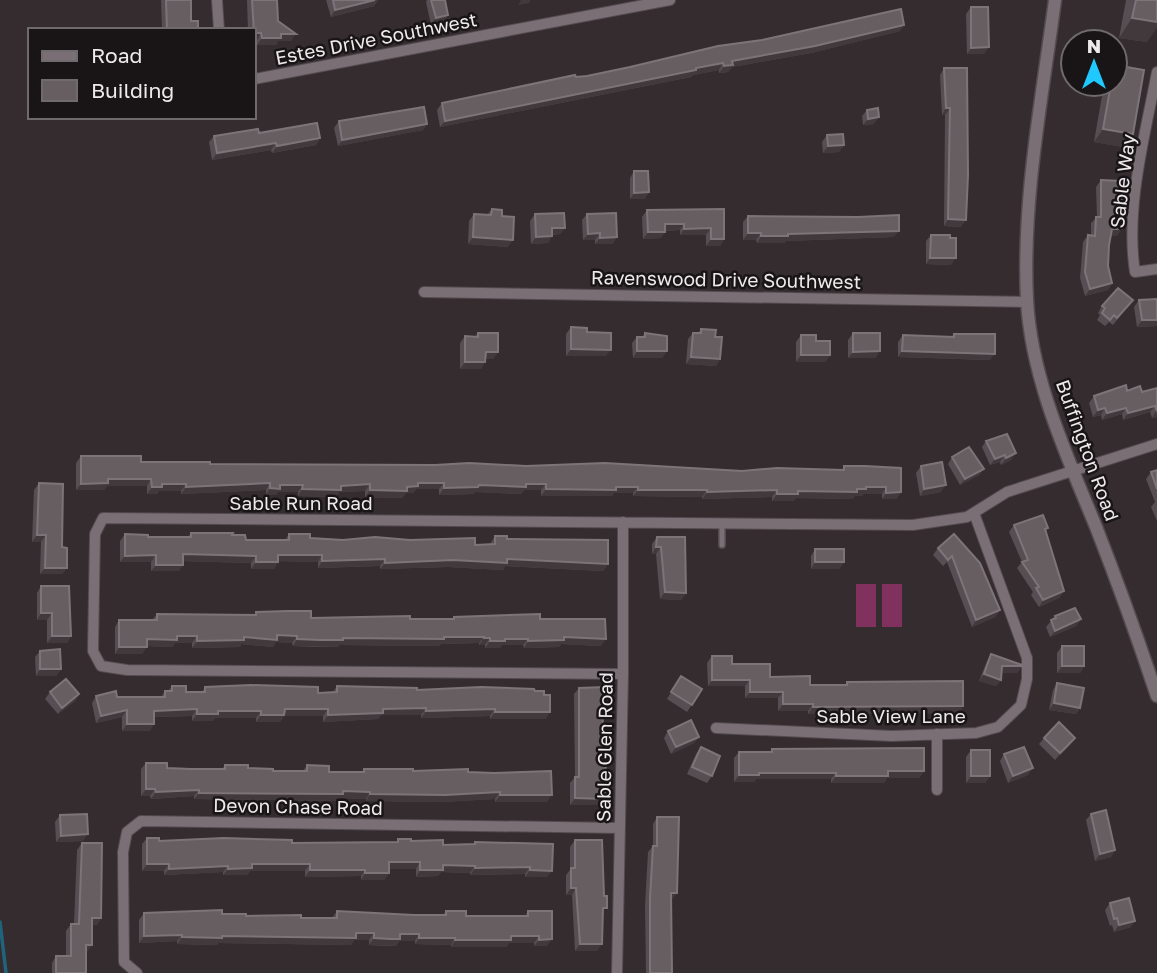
<svg xmlns="http://www.w3.org/2000/svg" width="1157" height="973" font-family="'Golos Text',sans-serif">
<style>
.pitch{fill:#80315d}
.lines{fill:none;stroke-linecap:round;stroke-linejoin:round}
.stream{stroke:#20647c;stroke-width:3.5}
.service-casing{stroke:#534b4f;stroke-width:8}
.minor-casing{stroke:#534b4f;stroke-width:12}
.tertiary-casing{stroke:#534b4f;stroke-width:15}
.service{stroke:#7a6f74;stroke-width:5}
.minor{stroke:#7a6f74;stroke-width:10}
.tertiary{stroke:#7a6f74;stroke-width:12}
.wall{fill:#564e52}
.shaded-wall{fill:#42393d}
.building{fill:#675e62;stroke:#7c7478;stroke-width:2}
.labels{text-anchor:middle;dominant-baseline:central;stroke-width:5;stroke-linejoin:round;paint-order:stroke}
.street-label{font-size:19px;fill:#efe9ec;stroke:#191517}
</style>
<rect width="100%" height="100%" fill="#352c30"/>
<path class="pitch" d="M856,584h20v43h-20z
M882,584h20v43h-20z"/>
<g class="lines">
<path class="stream" d="M0,922l6,51"/>
<g class="service-casing">
<path id="service" d="M722,545v-22"/>
</g>
<g class="minor-casing">
<path id="minor" d="M217,0l2,30
M1157,72c-12,63 -32,136 -22,200l22,-3
M254,79l416,-79
M424,292l603,10
M623,674l-496,-4 -26,-4 -8,-15 2,-117 8,-16 810,7 54,-8 40,-25 150,-48
M716,728l176,8 84,-3 22,-6 23,-22 6,-26v-21l-53,-145
M937,734v56
M137,973l-13,-11 -1,-110 4,-20 14,-11 479,7
M617,973l6,-299v-152"/>
</g>
<g class="tertiary-casing">
<path id="tertiary" d="M1055,0c-13,99 -33,200 -28,300 4,78 40,156 69,227 22,56 42,112 61,169"/>
</g>
<use href="#service" class="service"/>
<use href="#minor" class="minor"/>
<use href="#tertiary" class="tertiary"/>
</g>
<path class="wall" d="M161,0h30v21l7,9h-36z
M247,0h30l1,21 13,20h-13l-2,4h-19v-5l-3,-10h-6z
M326,0h52l-4,6 -43,11z
M427,0h18l3,15 -4,7 -13,3 -5,-23z
M1126,0h31l-10,42 -28,-4z
M971,7l13,47h-17l-1,-40z
M904,25l-4,6 -89,22 -79,14 -4,5 -9,1v-3l-26,5 -2,2 -251,50 -3,-17 5,-7 134,-26z
M944,68h23l-6,159 -17,-1 1,-111h-3l-2,-40z
M1104,84h11l8,63 -29,-5z
M867,110l7,14 -11,1 -1,-9z
M339,121l88,3 -4,6 -85,16 -4,-18z
M259,133l61,5 -4,7 -44,8 -1,-3 -59,10 -3,-18 5,-6z
M827,135l17,10 -5,7 -16,1 -1,-11z
M634,171l15,21 -5,7h-14v-21z
M1101,180l16,56h-6l-2,9 -1,21 4,17 -4,7 -23,6 -5,-18 3,-36 5,-7h3v-12l6,-6 -1,-30z
M492,209l10,7 6,31 -40,-3 1,-23 5,-7 13,1z
M724,209v30l-4,7h-14v-11h-26v-5l-15,1 -4,7 -18,1 -1,-22 5,-7z
M535,214l30,14 -5,6 -8,1 -4,8 -17,1 -1,-23z
M587,214l30,23 -5,7h-17v-4h-12l-1,-20z
M748,216l146,21 -108,4 -2,2h-27l-1,-3h-13v-18z
M931,235l19,3 1,27 -25,-1v-23z
M1139,300l18,26 -20,1 -3,-20z
M1102,306h26l-15,19 -4,-3 -4,4 -8,-6 3,-5 -2,-2z
M571,327l16,5 19,24h-40v-22z
M701,329l19,30 -4,7 -30,-2 2,-25 5,-6h5z
M478,333l20,19 -5,7h-7l-5,10h-21v-26l5,-7h10z
M645,333l22,18 -5,7h-29l-1,-15 5,-6h5z
M853,333l23,25h-28v-18z
M954,334l36,26 -92,-3v-15l5,-7 48,2z
M801,335l15,6 14,14 -5,7h-29v-20z
M1157,388v29l-5,1 -2,-6 -27,8 -1,-6 -20,6 -1,-5 -8,2 -4,-14 5,-7 33,-5 15,1z
M986,441l25,19 -10,5 -1,-3 -10,3 -8,-18z
M81,456l60,6 69,2 316,2 216,5 100,-1 2,-4 57,26 -5,7h-14v-5h-19l-1,2h-7l-3,3 -56,-1 -3,3h-21v-4l-70,2v-2l-69,-1v-3h-19l-2,3h-71v-6h-17l-3,4 -46,-2 -1,2 -35,1v-6h-23l-3,4h-7l-4,5 -37,-1v-6l-26,1 -3,5 -38,-1v-4h-20l-3,3h-9v-5l-85,4v-3h-22l-2,3h-10v-8h-40l-3,4h-28v-27z
M952,457l32,12 -5,6 -19,10 -12,-21z
M921,466l20,26 -21,4 -4,-23z
M1157,470v51l-6,-14 4,-5 -9,-23 5,-7z
M39,483l23,64 5,21 -5,6h-22l1,-32h-9l2,-52z
M1014,525l34,3 -3,4 19,59 -5,7 -20,9 -8,-12 2,-3 -16,-24 5,-6 -13,-30z
M191,533l41,2 14,5h39l4,-6 21,4 165,7 15,-1 5,-8 113,28 -5,7 -98,-5 -2,4 -55,-3 -68,2v-3l-62,2v-6l-40,-1 -4,8h-23v-6l-68,-2 -4,10h-28v-9h-31v-21l5,-7 23,3h40z
M954,534l46,76 -5,7 -23,10 -25,-65 -4,4 -10,-11 5,-7z
M657,537l29,56 -5,7 -21,-1 -4,-45h-4v-10z
M815,549l29,13 -5,7h-28v-13z
M41,586l30,50 -4,7h-20v-23h-10v-27z
M256,612l55,6 141,1 2,-2 86,2 61,27 -40,-2 -2,3 -35,1 -1,-3h-21l-2,3h-15v-3h-6v-2l-38,1 -2,2 -100,-1 -1,2h-23l-22,-1 -1,-3 -16,-1 -3,5 -32,-3 -1,3 -48,1v-5h-17l-3,4 -25,-1 -5,8h-27v-27l4,-7h33l5,-6 97,1z
M1055,616l26,3 -5,7 -26,11 -4,-10z
M1062,646l22,20 -4,7h-23v-20z
M40,651l21,18 -5,7h-20l-1,-19z
M991,654l31,12 -5,7h-16v7l-5,6 -17,-5 8,-20z
M712,656l58,21 40,8h35l2,-3 116,24 -4,7 -151,1v-3h-30v-13h-33v-12h-37l-1,-23z
M681,676l21,13 -15,23 -20,-13z
M1057,683l23,25 -4,6 -27,-4 4,-20z
M172,686l14,6h16l3,-5 113,6 15,-1 4,-6 80,4 129,29h-56v-3l-69,2v-3h-40l-3,4 -55,3v-6h-39l-4,6h-24v-4h-41l-2,3h-21v-5l-38,1 -4,14h-28v-14l-26,6 -4,-20 4,-7 65,1 4,-6h3z
M579,688l24,24 -3,93h-30v-22l5,-6 -1,-83z
M50,692l29,2 -4,7 -17,13 -13,-15z
M668,731l31,6 -5,6 -23,11 -7,-16z
M1044,738h31l-5,7 -15,15 -16,-16z
M701,747l11,29 -5,7 -20,-9 9,-20z
M772,749l152,22 -5,7h-32l-3,5h-53v-4h-75l-2,3h-20v-24l5,-6h31z
M971,750l19,26 -5,7h-19v-26z
M1004,754l24,21 -20,8 -8,-22z
M146,763l21,5 24,1h31l3,-4 48,6h30l4,-6 22,7h33l2,-3 49,2 55,1 79,30h-52v-3l-55,3 -74,-1v-2l-25,-1 -2,3 -145,-2v-3l-43,3 -1,-3h-9v-27z
M1091,814l24,36 -4,7 -16,4 -9,-41z
M60,815l23,26 -27,1 -1,-20z
M657,817l20,76 -6,7 1,73h-26l-1,-68 3,-53 5,-6v-22z
M147,838l12,3 133,2 105,-1 1,-3 45,6 31,-1 1,-2 78,2 -6,33h-22v-3l-55,1v-2l-29,-1 -3,4 -22,1v-8h-27v4l-5,7h-23v-4l-56,1v-6h-55l-3,4h-24v-3l-59,3v-4h-22v-27z
M575,840l28,74 -6,37h-22l-3,-56h-6v-20l4,-5v-23z
M82,843l19,75 -4,7h-5v20l-6,7v21h-34v-10l4,-7h10v-25l5,-7h3l3,-74z
M1110,903l21,24 -17,5 -2,-7 -2,1 -5,-16z
M337,911l77,4h29l3,-4 20,5h59l3,-5 19,35h-13v-3h-25l-3,4h-55v-2l-36,-1v-3h-16l-3,5h-10l-17,-1v-5h-15l-3,5 -133,-2 -1,2 -40,-1v-3l-38,2v-23l5,-7 78,1 24,2 86,2z"/>
<path class="shaded-wall" d="M375,0h3l-4,6 -43,11 4,-7z
M521,0h10l-2,3 -11,2z
M448,15l-4,7 -13,3 5,-7z
M1132,18l25,4v6l-10,14 -28,-4z
M904,25l-4,6 -89,22 -79,14 -4,5 -9,1 5,-7 8,-5z
M254,33h7l-4,7h-3z
M281,34h15l-5,7h-13l-2,4h-19l5,-7z
M989,47l-5,7h-17l4,-6z
M723,63l-4,7 -26,5 -2,2 -251,50 5,-6z
M946,108h4l-5,7h-3z
M879,117l-5,7 -11,1 5,-6z
M427,124l-4,6 -85,16 4,-6z
M1103,129l30,5 -10,13 -29,-5z
M320,138l-4,7 -44,8 5,-7z
M276,143l-5,7 -59,10 5,-7z
M844,145l-5,7 -16,1 5,-7z
M649,192l-5,7h-14l4,-6z
M948,219l18,1 -5,7 -17,-1z
M665,224h19l-4,6 -20,1z
M552,228h13l-5,6 -13,1z
M711,228l-5,7h-26l4,-6z
M1112,229h10l-5,7h-9z
M899,231l-5,6 -108,4 -2,2h-27l4,-7 27,-2z
M648,232h17l-4,6 -18,1z
M600,233l-5,7h-12l5,-6z
M748,233h13l-5,7h-13z
M552,236l-4,7 -17,1 5,-7z
M473,237l40,3 -5,7 -40,-3z
M617,237l-5,7h-17l5,-6z
M711,239h13l-4,7h-14z
M930,258h26l-5,7 -25,-1z
M1112,283l-4,7 -23,6 5,-7z
M1142,320h15v6l-20,1z
M571,349l40,1 -5,6h-40z
M637,351h30l-5,7h-29z
M880,351l-4,7h-28l5,-6z
M902,351l93,3 -5,6 -92,-3z
M486,352h12l-5,7h-12z
M801,355h29l-5,7h-29z
M691,357l29,2 -4,7 -30,-2z
M465,362h20l-4,7h-21z
M1155,406l-5,6 -27,8 5,-7z
M1105,408l-4,7 -8,2 5,-7z
M1126,408l-4,6 -20,6 5,-7z
M1156,411l1,6 -5,1z
M1016,453l-5,7 -10,5 5,-7z
M1005,455l-5,7 -10,3 5,-6z
M984,469l-5,6 -19,10 5,-6z
M108,479h43l-4,7h-40l-3,4h-28l5,-6z
M270,483l-4,7 -85,4 5,-7z
M418,483h26l-5,6h-23l-3,4h-7l-4,5 -37,-1 5,-7 37,-3z
M162,484h24l-5,7h-22l-2,3h-10l5,-7z
M370,484l-5,7 -26,1 -3,5 -38,-1 4,-7z
M526,484h20l-5,6h-17l-3,4 -46,-2 -1,2 -35,1 5,-7z
M280,485h23l-5,7h-20l-3,3h-9l4,-7z
M946,485l-5,7 -21,4 4,-7z
M616,487h22l-5,6h-19l-2,3h-71l5,-7z
M866,487h20l-4,7h-19l-1,2h-7l-3,3 -56,-1 -3,3h-21l5,-7 21,-3 59,-2z
M638,490h69l-5,7 -69,-1z
M777,490l-5,7 -70,2 5,-7z
M901,492l-5,7h-14l4,-6z
M37,535h9l-5,7h-9z
M656,547h5l-5,7h-4z
M183,554l73,2 -5,7 -72,-2z
M156,555l-5,7h-31l5,-6z
M278,555h44l-4,7 -44,-1z
M385,559l-5,7 -62,2 4,-7z
M507,559l101,5 -5,7 -98,-5 -2,4 -55,-3 -68,2 5,-6z
M256,562h22l-4,7h-23z
M815,562h29l-5,7h-28z
M156,565h27l-4,6h-28z
M45,568h22l-5,6h-22z
M1064,591l-5,7 -20,9 4,-7z
M665,592l21,1 -5,7 -21,-1z
M1000,610l-5,7 -23,10 4,-7z
M41,613h11l-5,7h-10z
M1081,619l-5,7 -26,11 5,-6z
M277,635l20,1 -5,7 -16,-1 -3,5 -32,-3 -1,3 -48,1 5,-7z
M52,636h19l-4,7h-20z
M177,636h20l-5,7h-17l-3,4 -30,-1 5,-7z
M484,637l-5,6 -38,1 -2,2 -100,-1 -1,2 -45,-1 4,-7z
M564,637l42,2 -5,7 -40,-2 -2,3 -35,1 4,-7z
M484,638h6l-5,7h-6z
M505,639h23l-5,6h-21l-2,3h-15l5,-7z
M119,647h28l-5,7h-27z
M1002,666h20l-5,7h-20z
M1062,666h22l-4,7h-23z
M40,669h21l-5,7h-20z
M984,674l17,6 -5,6 -17,-5z
M712,680h38l-5,6h-37z
M750,692h33l-5,6h-33z
M79,694l-4,7 -17,13 4,-6z
M1054,703l26,5 -4,6 -27,-4z
M783,704h30l-5,7h-30z
M963,706l-4,7 -151,1 5,-7z
M426,708l-5,7h-40l-3,4 -55,3 5,-7 55,-6z
M197,709l-5,7 -42,1 4,-6z
M285,709h43l-5,7h-39l-4,6h-24l5,-7z
M495,709l-5,7 -69,2 5,-7z
M127,710l-5,7 -26,6 5,-7z
M218,711h43l-5,7h-41l-2,3h-21l5,-7z
M495,712h55l-4,7h-56z
M127,724h27l-4,7h-28z
M699,737l-5,6 -23,11 5,-7z
M1075,738l-5,7 -15,15 5,-7z
M1033,768l-5,7 -20,8 5,-7z
M888,771h36l-5,7h-32l-3,5h-53l5,-7z
M759,773h77l-5,6h-75l-2,3h-20l5,-7z
M971,776h19l-5,7h-19z
M146,789h9l-5,7h-9z
M199,790l-5,6 -43,3 5,-7z
M343,791l27,1 -4,7 -25,-1 -2,3 -145,-2 5,-6z
M500,792l-5,7 -55,3 -74,-1 4,-7z
M500,795h52l-5,7h-52z
M575,798l30,1 -5,6h-30z
M88,834l-5,7 -27,1 5,-6z
M1115,850l-4,7 -16,4 5,-7z
M389,862h31l-4,7h-32z
M147,864h22l-5,7h-22z
M252,864h58l-5,7h-55l-3,4h-24l5,-6z
M443,865l32,1 -5,7 -29,-1 -3,4 -22,1 4,-7z
M228,866l-5,6 -59,3 5,-6z
M530,867l-5,7 -55,1 5,-7z
M310,870h55l-4,6 -56,1z
M530,870l22,1 -5,6h-22z
M365,873h24l-5,7h-23z
M571,888h5l-4,7h-6z
M671,893h6l-5,7h-6z
M92,918h9l-4,7h-10z
M1135,921l-4,6 -17,5 5,-7z
M374,933l-5,7h-15l-3,5 -133,-2 -1,2 -40,-1 5,-7z
M400,934h19l-4,7h-16l-3,5 -27,-1 5,-7z
M182,935l-5,6 -38,2 5,-7z
M511,936h28l-5,7h-25l-3,4h-55l4,-7z
M419,938h36l-4,7 -36,-1z
M552,939l-5,7h-13l5,-6z
M580,944h22l-5,7h-22z
M86,945h6l-5,7h-6z"/>
<path class="building" d="M166,0h25v21h7v9h-31z
M252,0h25l1,21 18,13h-15v4h-19l-1,-5h-7z
M333,0h42l-40,10z
M431,0h14l3,15 -12,3z
M1136,0h21v22l-25,-4z
M971,7h17l1,40 -18,1z
M901,9l3,16 -89,21 -83,15 1,4 -9,1 -1,-3 -27,5v2l-251,51 -3,-18 133,-28 1,2 11,-1 43,-9 88,-21 44,-6z
M1115,65l29,5 -11,64 -30,-5 8,-45h4z
M944,68h23l1,107 -2,45 -18,-1 2,-111h-4z
M424,107l3,17 -85,16 -3,-19z
M878,108l1,9 -11,2 -1,-9z
M317,123l3,15 -43,8 -1,-3 -59,10 -3,-17 44,-7 1,4z
M843,134l1,11 -16,1 -1,-11z
M634,171h14l1,21 -15,1z
M1101,180l20,1 1,48h-10l-3,16 -1,21 4,17 -22,6 -5,-17 3,-37 7,1 1,-19h5z
M492,209l10,1v6l12,1 -1,23 -40,-3 1,-23 17,1z
M724,209v30h-13v-11l-27,1v-5h-19v8h-17l-1,-22z
M564,213l1,15h-13v8l-16,1 -1,-23z
M616,213l1,24 -17,1v-5l-12,1 -1,-20z
M899,215v16l-111,3v2h-27v-3h-13v-17l110,1z
M931,235h19v3h6v20h-26z
M1118,288l15,12 -16,18 -3,-3 -4,5 -8,-7 3,-5 -3,-2z
M1157,299v21h-15l-3,-20z
M571,327l16,1v4l24,1v17l-40,-1z
M701,329l15,1 -1,7h7l-2,22 -29,-2 2,-24h8z
M478,333h20v19h-12l-1,10h-20v-26l13,1z
M645,333l22,3v15h-30v-14h8z
M853,333h27v18l-27,1z
M954,334h41v20l-93,-3 1,-16 51,2z
M801,335h15v6h14v14h-29z
M1126,385l1,6 13,-5 2,6 15,-4v23l-2,-5 -27,7 -2,-5 -19,5 -2,-5 -7,2 -4,-14z
M1007,434l9,19 -10,5 -1,-3 -10,4 -9,-18z
M969,447l15,22 -19,10 -13,-22z
M81,456h60v6h69v2l225,1 34,-2 57,3 79,-3 137,8 35,-3 67,2v-4h21l36,2v24l-15,1v-6h-20v2h-9v3l-59,-1v3h-21v-4l-70,2v-2h-69v-3h-22v3l-70,-1v-5h-20v3l-47,-2 -1,2 -34,1v-5h-26v3l-11,1v4l-37,-1v-6l-29,2v4l-39,-1 1,-4h-23v4l-10,-1v-5l-84,4v-3h-24v3h-10l-1,-8h-43v4l-27,1z
M942,462l4,23 -22,4 -3,-23z
M1157,470v19l-6,-17z
M39,483l24,1 -1,63 5,1v20h-22l1,-33h-9z
M1043,515l5,13 -3,1 19,62 -21,9 -7,-12 3,-1 -17,-25 6,-2 -14,-35z
M191,533h42l-1,2h13l1,5h43v-6h21v4l33,2 32,-3 35,3 65,-2v7l20,-1v-8h12v3l101,1v24l-101,-5v4l-54,-3 -68,3v-4l-63,2v-6h-44v7h-22v-6l-73,-2v11h-27v-10l-31,1v-22l23,1v2h43z
M954,534l26,29 20,47 -24,10 -24,-64 -4,4 -10,-12z
M657,537h28l1,56 -21,-1 -4,-45h-5z
M815,549h29v13h-29z
M41,586h28l2,50h-19v-23h-11z
M1075,608l6,11 -26,12 -4,-11 5,-2 -1,-2z
M288,611h23v7l99,-2v3h44v-2l86,-3v5h65l1,20 -42,-2v3l-36,1v-2h-23v2h-15v-3h-6v-1h-40v2l-101,-1v2h-23l-23,-1v-3l-20,-1v5l-33,-3v3l-47,1v-5h-20v4l-30,-1v8h-28v-27h38v-6l99,1v-3z
M1062,646h22v20h-22z
M60,649l1,20h-21v-18z
M991,654l31,11v1h-20l-1,14 -17,-6z
M712,656h20v8h38v13l40,-1v9h37v-3l116,-1v25l-150,1v-3h-30v-12h-33v-12h-38z
M681,676l21,13 -10,16 -21,-13z
M66,679l13,15 -17,14 -12,-16z
M1057,683l27,5 -4,20 -26,-5z
M251,685l67,2v6l19,-1v-6l80,2v2l64,-3 53,2 1,2h9v4h6v17h-55v-3l-69,2v-3l-43,1v4l-55,2v-6h-43l-1,6h-23v-4h-43v3h-21v-5l-43,2v13h-27v-14l-26,6 -5,-20 20,-5 1,6h48v-6h7v-5h14v6h19v-5z
M605,687v21h-2l-1,47h4l-1,44 -30,-1v-21h4v-89z
M691,720l8,17 -23,10 -8,-16z
M1059,722l16,16 -15,15 -16,-15z
M701,747l19,9 -8,20 -20,-9z
M1024,747l9,21 -20,8 -9,-22z
M924,748v23h-36v5h-52v-3h-77v2h-20v-23h33v-3z
M971,750h19v26h-19z
M146,763h21v5l24,1h34v-4h23v3l25,1v2h34v-6l22,1v6h35v-3h49v2l55,-2v3l26,1 57,-2 1,24h-52v-3l-55,3 -75,-1v-2l-27,-1v3l-144,-1v-3l-43,2 -1,-3h-9z
M1106,810l9,40 -15,4 -9,-40z
M87,814l1,20 -27,2 -1,-21z
M657,817h22l-2,76h-6l1,80h-22v-75l3,-52h4z
M147,838h12v3l65,-3 68,2v3l106,-1v-3h13v2l32,-1v5l32,-1v-2l78,2 -1,27 -22,-1v-3l-55,1v-2l-32,-1v5h-23v-8h-31v11h-24v-3h-55v-6h-58v4l-24,1v-3l-59,3v-5h-22z
M575,840h27l2,56h3v12h-4l-1,36h-22l-4,-56h-5v-20h4z
M82,843h20l-1,75h-9v27h-6v28h-30v-17h15v-32h8z
M1129,898l6,23 -16,4 -2,-7 -3,1 -4,-16z
M222,910v4h24v2l55,-1v3h36v-7l77,4h32v-4h20v5h62v-5h24v28l-13,1v-4h-28v4h-56v-2h-36v-4h-19v5h-9l-17,-1v-5h-18v5l-134,-2v2l-40,-1v-2l-38,1v-23z"/>
<g class="labels">
<g class="street-label">
<text transform="translate(376 38) rotate(-11)">Estes Drive Southwest</text>
<text transform="translate(1122 181) rotate(-83)">Sable Way</text>
<text transform="translate(726 279) rotate(1)">Ravenswood Drive Southwest</text>
<text transform="translate(1088 450) rotate(70)">Buffington Road</text>
<text x="301" y="502">Sable Run Road</text>
<text x="891" y="715">Sable View Lane</text>
<text transform="translate(604 747) rotate(-89)">Sable Glen Road</text>
<text transform="translate(298 806) rotate(1)">Devon Chase Road</text>
</g>
</g>
<rect x="28" y="28" width="228" height="91" fill="#191517" stroke="#6f6a6c" stroke-width="2"/>
<rect x="42" y="51" width="35" height="10" fill="#7a6f74" stroke="#6f6a6c" stroke-width="2"/>
<text x="91" y="63" font-size="21" fill="#efe9ec">Road</text>
<rect x="42" y="80" width="35" height="21" fill="#675e62" stroke="#6f6a6c" stroke-width="2"/>
<text x="91" y="98" font-size="21" fill="#efe9ec">Building</text>
<g transform="translate(1094 63)"><circle r="33" fill="#191517" stroke="#6f6a6c" stroke-width="2"/>
<path d="M0-5L12 26L0 18L-12 26Z" fill="#1fc9fd"/>
<text y="-10" font-size="19" font-weight="bold" text-anchor="middle" fill="#efe9ec">N</text>
</g>
</svg>
